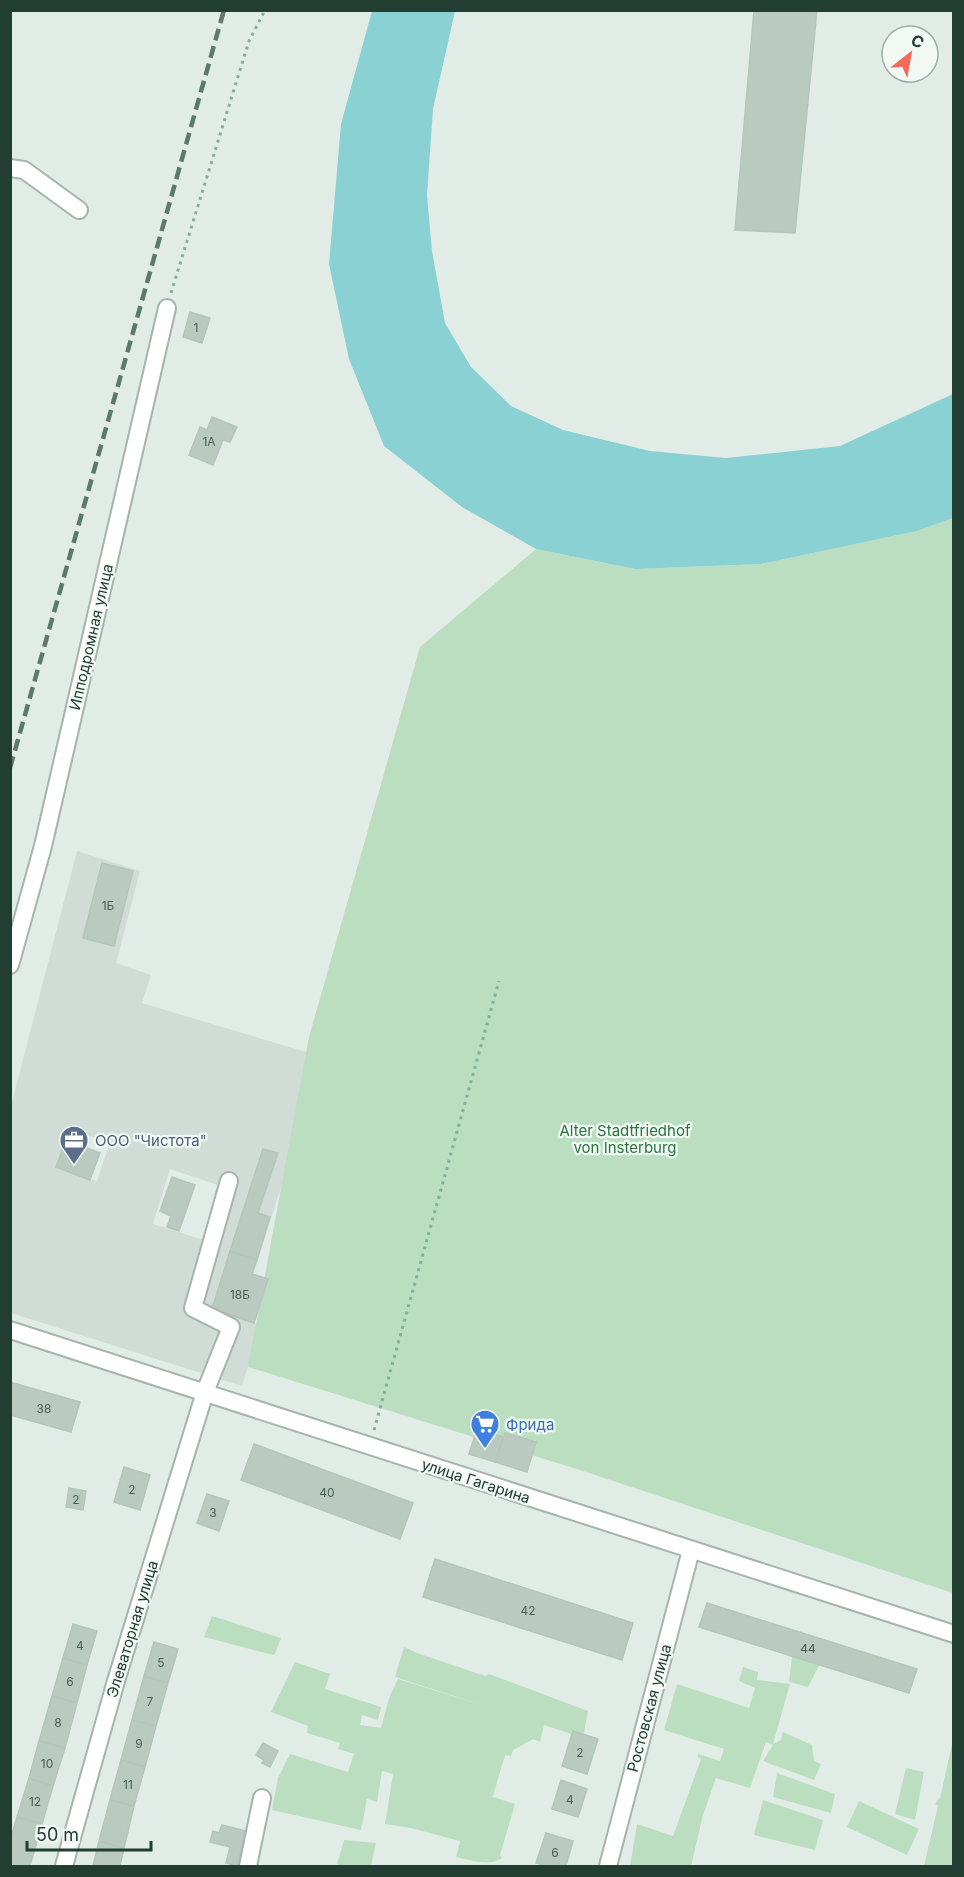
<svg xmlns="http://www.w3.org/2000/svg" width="964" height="1877" font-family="Inter,sans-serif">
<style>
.built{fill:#d0dcd5;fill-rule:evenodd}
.green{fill:#badebf}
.water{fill:#89d1d2}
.building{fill:#bacac1;stroke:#b4c6bc;stroke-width:1.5}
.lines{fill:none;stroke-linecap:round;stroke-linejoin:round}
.minor-casing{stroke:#a5b4ac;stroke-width:20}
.path{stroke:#82b09b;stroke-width:3;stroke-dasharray:3 4.5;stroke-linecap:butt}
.minor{stroke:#fff;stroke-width:16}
.rail{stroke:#5c796d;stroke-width:4.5;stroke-dasharray:12 6;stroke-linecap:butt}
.labels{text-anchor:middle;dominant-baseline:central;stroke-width:4.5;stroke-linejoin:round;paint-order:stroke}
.number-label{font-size:12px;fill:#486056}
.street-label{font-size:15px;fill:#223d32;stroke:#f2f9f5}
.park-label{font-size:15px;fill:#2b753d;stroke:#f2f9f5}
.service-label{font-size:15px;fill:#4e5e75;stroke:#f2f9f5;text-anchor:start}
.shop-label{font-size:15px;fill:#366cbe;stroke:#f2f9f5;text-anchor:start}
</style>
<rect width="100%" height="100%" fill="#e2ece6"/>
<path class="built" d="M77,851l63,20 -24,92 35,12 -9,28 181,54 -70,217 1,49 7,2 -19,61 -231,-73v-207zM70,1130l40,12 -13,39 -39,-12zM170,1169l54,18 -17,54 -54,-17z"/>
<path class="green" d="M953,518v1075l-370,-122 -335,-104 61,-330 111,-390 116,-98 99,20 126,-5 156,-33z
M212,1616l69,22 -6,16 -2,1 -69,-18z
M404,1647l13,6 68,23 4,-2 99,37 -5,27 -39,-13 -4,17 -7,-3 -20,11 -2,6 -6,-1 -12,41h-3l25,8 -15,51 2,3c-12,9 -32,2 -46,-1l4,-16 -49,-13 -26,-4 8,-50 -11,-3 -5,31 -10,-3 -6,31 -89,-20 6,-32 12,-24 58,18 6,-18 -16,-5 2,-6 -33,-10 1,-7 -37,-14 24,-50 35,12 -5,15 56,18 -3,13 -16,-5 -2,10 21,3 8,-30 9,-19 87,27 -90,-29z
M793,1648l30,10 -15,29 -19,-5z
M743,1667l15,5 -1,8 33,4 -17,60 8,-4 2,-8 29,13 2,16 7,3 -7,16 -51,-19 10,-16 -7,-3 -16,46 -34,-10 -13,37 -12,51h-61l7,-42 36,12 28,-77 -3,-2v-3l22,7 4,-12 -60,-19 13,-46 72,24 6,-20 -16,-7z
M953,1740v126h-29l14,-60 -3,-2 5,-6z
M906,1768l18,4 -9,48 -20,-6z
M777,1773l58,21 -4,19 -58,-16z
M763,1800l60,20 -8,30 -61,-15z
M859,1801l60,28 -12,26 -60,-28z
M344,1840l32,3 -5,23h-30l-4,-2z"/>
<path class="water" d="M372,11h83l-22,98 -6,86 5,56 13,72 26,44 40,39 52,24 87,21 76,7 114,-12 113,-52v124l-36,13 -156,33 -126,5 -99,-20 -74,-42 -78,-61 -35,-87 -20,-95 12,-140z"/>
<path class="building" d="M754,10h63l-22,223 -60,-3z
M190,312l20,6 -8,25 -19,-6z
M212,417l25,10 -7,15 -7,-2 -10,25 -24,-10 11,-28 7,3z
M102,863l31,8 -19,75 -31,-8z
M66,1140l34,13 -10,27 -34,-13z
M263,1149l15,4 -20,60 12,4 -13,43 -27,-9z
M172,1177l23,8 -16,46 -12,-4 4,-11 -11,-5z
M230,1251l27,9 -5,14 16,5 -14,44 -42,-14z
M10,1382l70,20 -9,30 -61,-17z
M477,1429l26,8 -8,25 -26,-8z
M505,1433l31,9 -9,30 -32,-10z
M254,1444l159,59 -13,36 -159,-59z
M124,1467l26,8 -10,35 -26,-8z
M69,1488l17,3 -3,19 -17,-3z
M207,1494l22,7 -10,30 -22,-8z
M435,1559l198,64 -11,37 -199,-63z
M707,1603l210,66 -8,24 -210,-66z
M73,1624l24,7 -10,34 -24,-7z
M154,1642l24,7 -10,34 -24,-7z
M63,1658l24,7 -10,38 -25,-7z
M144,1676l24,7 -12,43 -24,-6z
M52,1696l25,7 -12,45 -26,-7z
M132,1720l24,6 -11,41 -24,-7z
M573,1731l25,8 -11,35 -25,-8z
M39,1741l26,7 -12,38 -24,-8z
M263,1743l15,8 -8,16 -8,-4 2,-3 -8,-5z
M121,1760l24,7 -11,39 -24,-6z
M29,1778l24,8 -11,38 -25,-7z
M561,1780l26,9 -9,28 -26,-8z
M110,1800l24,6 -10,42 -25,-7z
M17,1817l25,7 -12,42h-20v-25z
M222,1825l24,6 -9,35 -11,-3 4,-16 -20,-5 3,-11 6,2z
M546,1833l27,8 -7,25h-19l-11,-3z
M99,1841l25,7 -4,18h-27z"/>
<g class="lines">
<g class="minor-casing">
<path id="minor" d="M10,168l14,2 55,40
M10,965l33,-119 124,-538
M10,1330l944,304
M64,1866l52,-185 89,-289 26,-65 -38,-19 36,-127
M248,1866l14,-68
M608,1866l83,-316"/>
</g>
<path class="path" d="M171,293l78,-252 16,-31
M374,1430l125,-449"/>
<use href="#minor" class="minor"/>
<path class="rail" d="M10,768l214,-758"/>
</g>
<defs>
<g id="office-pin" transform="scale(1.5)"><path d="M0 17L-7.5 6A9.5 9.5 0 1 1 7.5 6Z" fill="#5c6f8a" stroke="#f2f9f5"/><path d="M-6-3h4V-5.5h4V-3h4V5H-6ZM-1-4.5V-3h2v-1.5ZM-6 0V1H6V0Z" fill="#fff"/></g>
<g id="supermarket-pin" transform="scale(1.5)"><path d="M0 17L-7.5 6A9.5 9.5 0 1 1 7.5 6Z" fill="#3f7fe0" stroke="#f2f9f5"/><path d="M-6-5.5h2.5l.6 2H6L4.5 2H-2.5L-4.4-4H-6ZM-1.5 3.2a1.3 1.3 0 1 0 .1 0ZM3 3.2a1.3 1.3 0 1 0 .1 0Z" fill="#fff"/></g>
</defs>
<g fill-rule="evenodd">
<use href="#office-pin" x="74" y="1140"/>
<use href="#supermarket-pin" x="485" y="1424"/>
</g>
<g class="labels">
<g class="number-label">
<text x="196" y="327">1</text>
<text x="209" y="441">1А</text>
<text x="108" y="905">1Б</text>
<text x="240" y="1294">18Б</text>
<text x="44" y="1408">38</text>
<text x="132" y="1489">2</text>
<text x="327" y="1492">40</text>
<text x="76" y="1499">2</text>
<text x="213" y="1512">3</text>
<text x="528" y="1610">42</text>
<text x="80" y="1645">4</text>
<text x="808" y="1648">44</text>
<text x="161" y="1662">5</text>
<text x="70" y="1681">6</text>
<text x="150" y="1701">7</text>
<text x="58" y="1722">8</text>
<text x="139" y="1743">9</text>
<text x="580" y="1752">2</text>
<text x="47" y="1763">10</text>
<text x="128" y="1784">11</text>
<text x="570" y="1799">4</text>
<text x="35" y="1801">12</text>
<text x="555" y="1852">6</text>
</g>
<g class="street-label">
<text transform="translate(91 637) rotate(-77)">Ипподромная улица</text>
<text transform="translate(476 1481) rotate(18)">улица Гагарина</text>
<text transform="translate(132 1629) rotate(-73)">Элеваторная улица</text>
<text transform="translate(649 1708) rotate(-75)">Ростовская улица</text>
</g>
<g class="park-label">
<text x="625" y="1130">Alter Stadtfriedhof<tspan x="625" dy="17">von Insterburg</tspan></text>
</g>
<g class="service-label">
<text x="95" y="1140">ООО "Чистота"</text>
</g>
<g class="shop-label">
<text x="506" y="1424">Фрида</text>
</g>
</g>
<rect width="964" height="1877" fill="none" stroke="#223d32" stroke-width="24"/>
<g transform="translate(910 54) rotate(31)"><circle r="28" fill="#f2f9f5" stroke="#9faea7" stroke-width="1.5"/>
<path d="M0-4.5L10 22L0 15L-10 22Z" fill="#f46958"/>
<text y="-9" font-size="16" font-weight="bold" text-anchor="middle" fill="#223d32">С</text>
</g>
<path d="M27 1841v9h124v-9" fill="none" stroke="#223d32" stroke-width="3"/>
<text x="36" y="1841" font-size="18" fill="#223d32" stroke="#f2f9f5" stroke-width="4.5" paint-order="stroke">50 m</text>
</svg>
